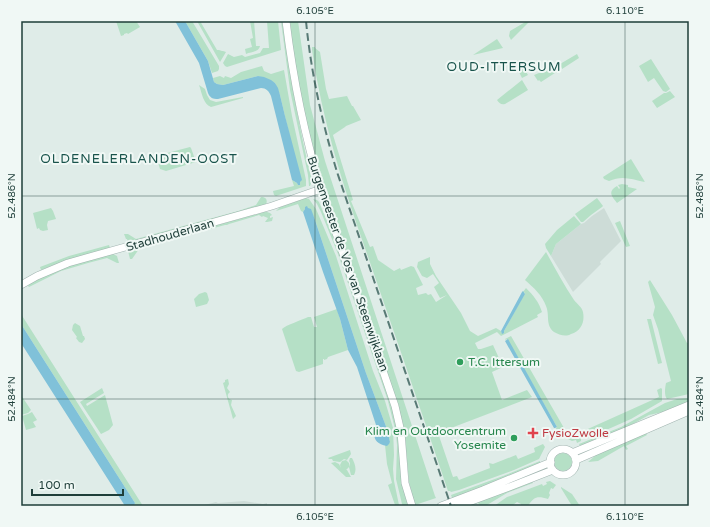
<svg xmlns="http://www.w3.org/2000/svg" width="710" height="527" font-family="'Varela Round',sans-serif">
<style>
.built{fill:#cddcd7}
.green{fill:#b5e0c6}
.water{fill:#80c1d9}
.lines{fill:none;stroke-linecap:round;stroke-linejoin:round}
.tertiary-casing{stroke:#a1b4b0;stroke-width:8}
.tertiary{stroke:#fff;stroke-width:7}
.rail{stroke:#587a75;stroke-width:2;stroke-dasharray:8 4;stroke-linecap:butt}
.ticks{fill:none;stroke:#1e3e39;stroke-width:1;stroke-opacity:0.45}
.leisure-dot{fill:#2e9e5b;stroke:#f0f8f5;stroke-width:1.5}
.health-dot{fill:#e0444e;stroke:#f0f8f5;stroke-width:1.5}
.labels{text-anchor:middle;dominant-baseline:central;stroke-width:4;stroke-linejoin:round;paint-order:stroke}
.street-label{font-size:12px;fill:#1e3e39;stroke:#f0f8f5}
.leisure-label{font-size:12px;fill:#27864d;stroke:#f0f8f5;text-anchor:start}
.health-label{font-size:12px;fill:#be3a42;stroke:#f0f8f5;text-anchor:start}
.neighbourhood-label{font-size:13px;letter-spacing:1px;fill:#18534b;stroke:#f0f8f5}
.neatline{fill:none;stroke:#1e3e39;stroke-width:1.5}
.ticks-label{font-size:10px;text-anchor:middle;fill:#1e3e39}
</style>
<rect width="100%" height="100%" fill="#dfece8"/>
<path class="built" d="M604,208l17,33 -21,21 1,2 -28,28 -22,-36 5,-12 25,-20 3,-1 8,-7z
M244,501l19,3 4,-1v3h-66l15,-4 2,1z"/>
<path class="green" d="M116,21h20l4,6 -12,7 -1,-1 -3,1v1l-3,1z
M185,21h7l27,45v3l-1,2 -6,2 -4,-12z
M197,21h3l17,29h2l3,1h1l3,1 -6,10z
M250,21h4l2,25h4c-1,6 -9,6 -14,8l-1,-5 7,-2 -2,-8 3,-1z
M267,21h11l3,29 -54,17 -2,-1 -2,-3 5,-9 6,3 8,-2 3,2 15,-4 3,-5h6z
M281,21h2c7,54 16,107 29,160l-2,5h-1l-1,-11 -18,-85z
M290,21h8l12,84 15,56 110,335 1,2 -21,7 -1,-3 -5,-20 -5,-53 -6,-25 -67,-198 -20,-63 -8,-34 -10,-56z
M527,21h3l-19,19 -2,-4 1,-5z
M497,39l6,9 -30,7z
M312,47h3v1l5,4 6,37 3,10 18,-3 5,10h1l8,14 -15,6 -1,1 -12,8 20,65 -2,1 5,12 14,34 3,-1 5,14 16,11 6,-3 1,2 10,-4 3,1 9,18 -7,3 2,7 8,-2 2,2 3,-1 5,8 11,-7 -7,3 -6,-11 5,-4 -6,-9 -6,4 -5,-2 -5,-9 1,-5 12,-5v7l6,12 25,37 9,18 8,5 18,-8 5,3v1l3,1v-2l21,-38 -2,-1 3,-4c7,7 13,14 16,24l-5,3 1,2 -37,19 -4,-4 -22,11 3,6h3l12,-4 10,22 -11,5 10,28 25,-10 5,7 -94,36 15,44 4,-1 2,4 31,-12 -1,-5 4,1 23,-9 2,4 17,-7 -1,-4 9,-4 2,3 -6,12 -25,11 -55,20 -8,2 -1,-1h-2c-27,-81 -55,-162 -83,-243 -23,-65 -43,-129 -53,-198z
M577,54l2,4 -17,11 -2,-5z
M651,59l19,30 -4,3 -3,-1 -9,-13 -6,4 -9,-16z
M519,60l9,15 -6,3 -8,-16z
M262,66l2,5 7,3 13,-4 8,46 14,64v6l-30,10 -2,-1 -1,-4 21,-5 -2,-6 5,3 1,2 -7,-43 -11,-47 -5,-12 -17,-7 -35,9 -6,-1 -3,-2 -1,-4 7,-2 4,2 1,-2 6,2 10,-6z
M556,66l2,5 -17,11 -2,-2 -1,1 -4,-6z
M522,80l6,10 -23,14c-4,1 -6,-1 -8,-4z
M199,85l6,4 2,6 3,5 6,2 27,-5v1l-32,9c-8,-3 -9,-14 -12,-22z
M670,91l5,6 -18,11 -5,-7 12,-8h2z
M190,147l1,1 5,14 -30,9 -6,-2 -4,-13z
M631,159l14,23c-14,-3 -23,-7 -36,-1l-5,-2 -1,-2z
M622,184l6,1v2l9,2 -20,14c-5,-7 -10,-11 0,-17l2,3 1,-1 -2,-3z
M261,197h2c4,1 5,5 2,8l-137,38 -1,-4h-1l-2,-5h4l8,5 102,-28 18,-6z
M306,198l3,1 7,10 20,47 37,115 12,30 8,27 1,27 -1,14 1,12 5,24v1h-3l-1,-1 -7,-20 4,-2 -5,-19 -2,-19h2l3,-3 -3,-13 -21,-56 -52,-156 -7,-10h-2v2l-2,3 -2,-1 -3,-7 -22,7 4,-4z
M597,198l6,8 -1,1 -11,8 -8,7h-2l-6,-8z
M313,199l4,1 2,2 15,36 58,168 5,18 5,59 6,23h-5l-1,-2 -6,-25 1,-34 -1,-12 -8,-32 -50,-147 -17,-42 -4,-8z
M51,208l2,3 3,8 -8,2 -1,4 1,5 -5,1 -3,-1 -1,-2 -2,1 -4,-16z
M264,212h3l3,1 2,2 -2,1v2l3,-1 -1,4 -5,1h-2l3,-4 -5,-2 -1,1 -3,-2 -30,9 -2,1h-2l-59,16 -2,2 -2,-1 -23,7 -7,10h-2l-2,-8 3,-2z
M574,216l7,8 -25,20 -5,12 -5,-8 -1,-4 12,-14z
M620,221l10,25 -4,1 -11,-24z
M109,245l1,3 -48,14 -21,8 -1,-3 29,-11z
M546,252c9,16 18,33 28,48 3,4 8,7 9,12 2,10 -2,19 -12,22 -5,3 -12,1 -17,-2 -9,-7 -4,-17 -8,-26 -4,-11 -12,-18 -21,-26z
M113,254l4,2 2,7h-2l-10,-5 -19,5 -27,8 -32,16 -1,-1c3,-5 10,-7 15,-10 23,-10 46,-16 70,-22z
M650,280l22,35 15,28h2v51l-22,5c-3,-4 -2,-11 -1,-16l5,-2 -13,-52 -5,-14 2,-8 -7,-25z
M205,292l2,1 2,7 -2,4 -11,3 -2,-8 5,-5z
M337,309l3,10 8,31 -20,7 -1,2 -3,1v-1h-1v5l-24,8 -3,-1 -14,-42c4,-4 20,-9 26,-12h3l3,10h3l-3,-10z
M21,314l122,192h-9l1,-3 -114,-179z
M647,319h4l11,44 -4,1z
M75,323l5,3 3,10h1l1,3 -3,4 -3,-1 -3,-4 1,-1 -5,-7 1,-5z
M511,336l53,92 -7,3 -1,-3 1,-1 -50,-88 -1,1 -1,-1z
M228,379l1,5 -2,4 3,4c-4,3 -2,7 2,8l-1,5 5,11 -3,3 -10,-36 2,-1v-2z
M102,388l2,5 -18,11 1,2 18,-11 8,30 -4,5 -8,4 -21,-32z
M661,388l1,1v12l-31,18 -45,20 -1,-2 -4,1v3l-4,2 -1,-3 -4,1 -4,-2 -2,-5 2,-1 2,4 89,-40 -2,-7z
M21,395l10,15 -3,3 -7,2z
M689,398v6l-17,6 -23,5 -27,15 -27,11 -1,-1 -14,6 -1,-2 42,-17 44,-24 12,-4z
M32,412l5,8 -4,2 3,5 -3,1 -7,2 -4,-14 6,-2z
M646,433l1,2 -21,11 2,3 -2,1 -2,-4 -26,15 -10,1 8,-7z
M350,450l1,4 -4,6 -3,-1 -4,3 -7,-1 -1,-2h-3l-1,-1z
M554 462a9 9 0 1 1 18 0a9 9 0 1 1-18 0Z
M350,458h2c3,6 5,11 2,17h-3l-2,-8 -3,3h1l4,7h-5l-15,-14 4,-1 4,2 2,4 -1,-3 2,-4 4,-1 3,3 1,4v-4l-1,-2z
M540,461v3l-87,36 -2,-5 52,-19z
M532,481l1,2 -26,10 -20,12 -6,1 -3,-3 -7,3h-7z
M550,481l6,4 -3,4 -2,-1 -2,5 1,2 -2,4c-10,-3 -14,-3 -20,7h-7v-2l-4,-2 -4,3 -19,1 13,-9 35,-13 1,2 4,-2 -1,-2z
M561,487l11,7 8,12h-8l-11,-18z"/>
<path class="water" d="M175,21h10l23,40 6,21 3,2 6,1 35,-9 6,1 7,3 4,3 3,5 2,7 5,21 17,64 -2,2v3h-2l-1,-2 -5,-3 -21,-84c-2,-5 -5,-8 -10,-8l-43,11c-5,0 -8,-1 -10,-6l-9,-30z
M307,206l1,2 3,1 3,8 52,156 21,56 3,13 -1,2 -2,2c-14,-3 -14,-9 -11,-21l-19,-58 -9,-17 -8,-31 -17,-47 -20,-60 2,-3v-2z
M523,291l2,3 -21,37v2l-2,1 -1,-3 21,-39z
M21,324l114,179 -1,3h-9l-104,-163z
M508,339l49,88 -2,1h-1l-49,-87z"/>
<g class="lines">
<g class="tertiary-casing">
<path id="tertiary" d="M286,21c7,57 18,113 35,168l74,217 6,26 4,51 7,23
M21,285l16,-9 31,-13 204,-57 49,-17
M550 462a13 13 0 1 1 26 0a13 13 0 1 1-26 0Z
M572,453l117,-48
M576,460l113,-49
M441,506l42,-16 68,-28
M458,506l54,-20 41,-16"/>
</g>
<use href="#tertiary" class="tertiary"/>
<path class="rail" d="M306,21c5,52 16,101 31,151l114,334"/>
</g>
<path class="ticks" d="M315,21v485M625,21v485M21,196h668M21,399h668"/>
<g class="leisure-dot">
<circle cx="460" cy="362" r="4"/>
<circle cx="514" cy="438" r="4"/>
</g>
<path class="health-dot" d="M531 427h4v4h4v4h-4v4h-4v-4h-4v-4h4z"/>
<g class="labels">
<g class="street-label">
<text transform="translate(170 235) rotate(-16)">Stadhouderlaan</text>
<text transform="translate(348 264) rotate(71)">Burgemeester de Vos van Steenwijklaan</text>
</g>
<g class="leisure-label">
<text x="468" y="362">T.C. Ittersum</text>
<text x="506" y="431" text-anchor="end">Klim en Outdoorcentrum<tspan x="506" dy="14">Yosemite</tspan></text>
</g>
<g class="health-label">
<text x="542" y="433">FysioZwolle</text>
</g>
<g class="neighbourhood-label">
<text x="504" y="67">OUD-ITTERSUM</text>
<text x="139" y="159">OLDENELERLANDEN-OOST</text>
</g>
</g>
<rect width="710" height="527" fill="none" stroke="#f0f8f5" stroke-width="44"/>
<path d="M32 489v6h91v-6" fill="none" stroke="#1e3e39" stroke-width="2"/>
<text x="38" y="489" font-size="12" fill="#1e3e39" stroke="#f0f8f5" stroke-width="3" paint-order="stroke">100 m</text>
<rect x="22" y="22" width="666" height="483" class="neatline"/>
<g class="ticks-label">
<text x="315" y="14">6.105°E</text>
<text x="625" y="14">6.110°E</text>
<text transform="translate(11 196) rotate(-90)" y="4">52.486°N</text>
<text transform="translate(699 196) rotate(-90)" y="4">52.486°N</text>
<text transform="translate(11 399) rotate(-90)" y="4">52.484°N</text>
<text transform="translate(699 399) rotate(-90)" y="4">52.484°N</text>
<text x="315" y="520">6.105°E</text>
<text x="625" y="520">6.110°E</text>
</g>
</svg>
